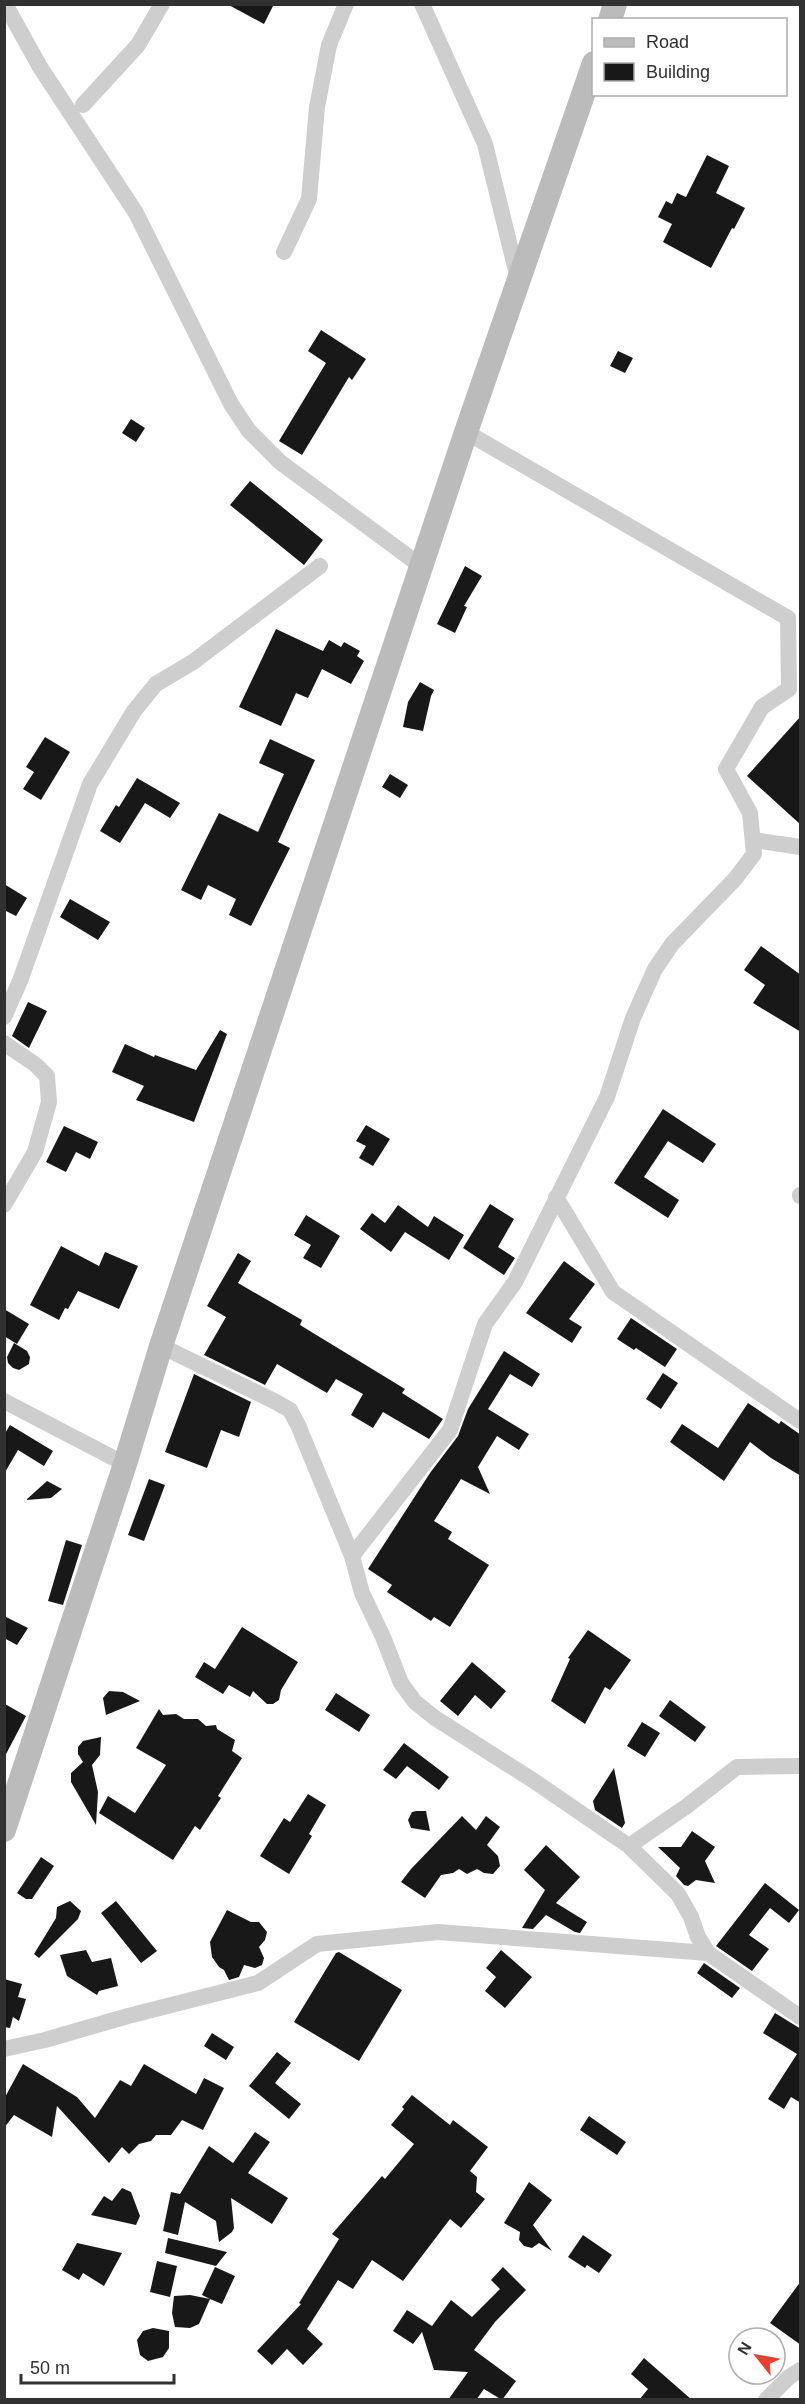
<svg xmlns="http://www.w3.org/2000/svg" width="805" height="2404" font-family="Arial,sans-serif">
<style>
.building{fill:#181818}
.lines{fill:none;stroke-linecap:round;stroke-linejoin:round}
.street{stroke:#cecece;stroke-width:16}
.secondary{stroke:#bbb;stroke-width:24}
</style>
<rect width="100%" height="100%" fill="#fff"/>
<path class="building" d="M227,4h47l-10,20z
M707,155l22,11 -13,27 29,15 -11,21 -2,-1 -21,40 -48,-26 9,-18 -14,-7 8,-16 6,3 5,-11 9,4z
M321,330l45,29 -14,21 -3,-3 -47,78 -23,-14 47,-78 -18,-12z
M618,351l15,7 -8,15 -15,-7z
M131,419l14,9 -9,14 -14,-9z
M250,481l73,59 -19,25 -74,-60z
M465,566l17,10 -18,30 3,1 -12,26 -18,-9z
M276,629l47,22 6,-11 12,7 3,-5 16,9 -3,5 7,5 -13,23 -29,-15 -14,29 -12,-5 -15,33 -42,-19z
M420,682l14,8 -3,6 -8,35 -20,-4 5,-25z
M801,716v109l-54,-49z
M45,737l25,15 -29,48 -18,-11 11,-17 -8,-5z
M270,739l45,21 -37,82 12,6 -39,78 -22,-11 7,-16 -28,-14 -7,15 -20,-10 38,-77 39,19 26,-58 -25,-11z
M390,774l18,11 -8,13 -18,-11z
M137,778l43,25 -10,15 -25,-15 -25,40 -20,-12 16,-26 3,2z
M4,884l23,14 -11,18 -12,-6z
M70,899l40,23 -12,18 -38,-23z
M761,946l40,29v57l-48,-29 12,-18 -21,-15z
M28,1002l19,9 -18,37 -17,-12z
M220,1030l7,4 -33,88 -58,-22 8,-14 -32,-14 13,-28 29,13 1,-2 41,15z
M663,1109l53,35 -13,19 -35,-22 -24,36 35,23 -11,18 -54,-35z
M366,1125l24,14 -17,27 -14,-8 7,-12 -10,-5z
M64,1126l34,16 -8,17 -14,-7 -10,20 -20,-10z
M490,1204l24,15 -16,28 17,11 -11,17 -41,-27z
M398,1205l30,22 6,-11 30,19 -15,25 -44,-28 -14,20 -31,-23 12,-16 13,10z
M306,1215l34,21 -19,32 -18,-10 8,-13 -17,-10z
M61,1246l38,20 6,-14 33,14 -19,43 -41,-18 -10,18 -3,-1 -6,12 -29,-15z
M238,1253l13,8 -13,22 64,37 -2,5 105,64 -3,4 41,26 -14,20 -46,-27 -10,16 -22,-13 12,-21 -27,-15 -9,14 -50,-29 -12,21 -61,-30 22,-38 -19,-11z
M564,1261l31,23 -26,35 13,8 -10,16 -46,-30z
M4,1309l25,15 -12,20 -13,-8z
M631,1318l46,31 -12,18 -29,-19 -2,2 -17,-11z
M14,1343l13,8 3,6 -1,7 -10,6 -6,-2 -5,-5 -1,-6z
M504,1351l36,23 -8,13 -22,-13 -22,35 41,25 -10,16 -22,-14 -19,31 12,27 -29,-15 -27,42 18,11 -4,7 41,26 -39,62 -16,-10 -3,4 -44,-29 5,-7 -24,-16 62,-96 28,-37 10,-27z
M663,1373l15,10 -17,26 -15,-10z
M194,1374l57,28 -12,35 -18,-7 -14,38 -42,-16z
M748,1403l31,21 2,-3 20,14v41l-30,-18 -21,-16 -26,39 -54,-39 12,-18 36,24z
M10,1425l43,26 -9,15 -26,-16 -14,24v-39z
M149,1479l16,6 -21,56 -16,-6z
M47,1481l15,8 -11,9 -25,2z
M66,1540l16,5 -19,60 -15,-4z
M4,1616l24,12 -11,17 -13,-7z
M242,1627l56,35 -17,28 -2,10 -6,4h-6l-14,-13 -3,6 -21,-12 -6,9 -28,-17 9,-15 11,7z
M588,1630l43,30 -21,30 -5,-3 -20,37 -34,-23 19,-42 -2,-1z
M472,1662l34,29 -15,18 -16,-14 -17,21 -18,-15z
M109,1691l14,1 17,9 -34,14 -3,-17z
M336,1693l34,22 -11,17 -34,-22z
M670,1700l36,27 -11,15 -36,-26z
M5,1704l21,12 -22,42v-32z
M159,1709l4,6 13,-1 8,5h14l8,7 10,-1 1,4 18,11 -3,11 10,7 -24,38 3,2 -21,32 -5,-4 -22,34 -74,-47 9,-17 27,17 31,-48 -30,-17z
M642,1722l18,11 -15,24 -18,-11z
M101,1737l-1,18 -8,10 6,27 -2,33 -25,-43v-9l12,-11 -5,-8v-7l5,-6z
M404,1743l45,34 -10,13 -32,-24 -11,13 -13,-9z
M614,1768l11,55 -3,5 -27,-18 -2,-9z
M308,1794l18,11 -17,29 3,2 -23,38 -29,-18 24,-38 6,4z
M416,1811h10l4,20 -19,-3 -3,-8 4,-8z
M462,1816l14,14 10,-14 14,11 -13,18 11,11 2,10 -7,8 -9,-1 -7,-4 -10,5 -8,-5 -6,4 -12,2 -16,23 -24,-16 10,-13z
M692,1831l23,16 -10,14 10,22 -19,-3 -8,6 -4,-1 -8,-9 4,-8 -22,-21h23z
M546,1845l34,32 -24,26 31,19 -7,11 -5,-1 -29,-17 -13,14 -11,-1 23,-38 -21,-20z
M41,1857l13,9 -22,33h-6l-9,-6z
M765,1883l34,27 -10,13 -19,-15 -21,27 20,14 -17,22 -36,-25z
M70,1901l11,10 -3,8 -39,39 -5,-4 22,-36 1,-11z
M116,1901l41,50 -16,12 -40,-50z
M227,1910l24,12h8l8,10 -2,8 -6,7 5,11 -2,7 -7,3 -11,-3 -5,12 -10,3 -5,-10 -5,-3 -7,-10 -2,-15z
M86,1950l6,12 19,-4 7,28 -19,5 -2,4 -30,-19 -7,-21z
M501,1950l31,27 -27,31 -20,-17 11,-14 -10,-9z
M339,1952l63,38 -43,71 -65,-39 42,-69z
M704,1963l36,25 -8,10 -35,-25z
M4,1979l18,5 -4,13 8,2 -7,22 -6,-4 -3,11 -6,-1z
M775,2013l26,16v74l-10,-6 -7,12 -16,-10 29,-45 -34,-21z
M212,2033l22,14 -8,13 -22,-14z
M277,2052l14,11 -16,20 26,21 -12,15 -40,-33z
M23,2064l54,33 18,21 25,-38 11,6 13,-22 52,30 8,-16 20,10 -21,42 -21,-10 -11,15h-15l-5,6 -12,3 -10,10 -7,-7 -13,16 -52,-57 -5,31 -38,-22 -10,13v-29z
M412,2095l38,30 3,-5 35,27 -18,24 7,6 -1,15 9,7 -24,29 -11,-9 -47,62 -31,-21 -19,29 -15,-9 -31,49 16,15 -20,21 -16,-16 -15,16 -15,-14 44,-47 -2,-1 40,-64 -7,-5 50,-58 3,3 29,-35 -23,-19 13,-16 -2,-2z
M589,2116l37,26 -9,13 -37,-25z
M255,2132l15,10 -22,31 40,25 -16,26 -41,-26 3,30 -2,4 -13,10 -3,-21 -31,-19 -7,33 -15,-4 8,-39 9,2 29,-48 24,17z
M529,2182l23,18 -19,25 19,26 -13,-8 -7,5 -8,-2 -5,-6 1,-8 -16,-9z
M122,2188l9,4 9,24 -4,9 -45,-10 13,-19 8,5z
M583,2235l29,20 -13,18 -12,-8 -2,3 -17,-11z
M168,2238l59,14 -11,14 -51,-13z
M77,2243l45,10 -18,33 -21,-13 -4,7 -17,-10z
M157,2261l20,5 -7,31 -20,-5z
M215,2267l20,9 -13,28 -12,-5 -11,25 -9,4 -15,-1 -3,-14 2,-17 16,-1 20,4 -8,-4z
M503,2267l23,23 -31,32 -21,28 42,31 -14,19 -18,-11 -8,11h-28l20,-28 -34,-2 -12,-38 -9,12 -20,-13 14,-21 25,16 19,-26 21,17 28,-28 -9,-9z
M801,2281v64l-31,-22z
M153,2328l16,3v17l-6,9 -15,4 -8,-6 -3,-15 6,-9z
M644,2358l48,42h-53l9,-11 -17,-15z"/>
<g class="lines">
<path class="street" d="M5,4l35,63 96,146 95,191 18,27 31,31 141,104
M422,4l63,140 33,135
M83,105l55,-60 24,-41
M284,252l25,-53 8,-92 12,-62 17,-41
M754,840l46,7
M4,1017l16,-36 70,-197 44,-73 22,-27 37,-22 127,-96
M4,1043l32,22 11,11 2,26 -14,50 -31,53
M800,1196v-1
M556,1197l57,95 187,129
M161,1346l113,55 16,9 8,15 54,131 10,37 21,44 18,46 14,19 20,16 96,61 98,67 49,48 13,23 7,20 10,16 92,64
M4,1401l121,63
M352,1556l98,-126 35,-106 30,-42 92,-185 26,-79 22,-49 17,-25 63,-65 19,-25 -4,-41 -24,-44 36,-62 27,-18 -1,-71 -322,-186
M629,1846l58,-40 50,-39 63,-1
M4,2049l41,-9 83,-24 130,-33 59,-39 121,-12 270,21
M766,2400l23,-23 11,-7"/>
<path class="secondary" d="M610,20l5,-16
M4,1830l121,-366 36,-118 305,-914 128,-369"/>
</g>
<rect width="805" height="2404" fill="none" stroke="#313131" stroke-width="12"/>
<rect x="592" y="18" width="195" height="78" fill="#ffffff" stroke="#adadad" stroke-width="1.5"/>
<rect x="604" y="38" width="30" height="9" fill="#bbbbbb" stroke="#adadad" stroke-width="1.5"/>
<text x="646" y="48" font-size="18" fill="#313131">Road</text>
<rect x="604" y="63" width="30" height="18" fill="#181818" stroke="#adadad" stroke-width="1.5"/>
<text x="646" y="78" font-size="18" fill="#313131">Building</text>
<g transform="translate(757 2356) rotate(301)"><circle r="28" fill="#ffffff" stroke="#adadad" stroke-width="1.5"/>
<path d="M0-4.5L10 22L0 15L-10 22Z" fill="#eb3e2f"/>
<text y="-9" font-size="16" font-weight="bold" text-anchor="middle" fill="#313131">N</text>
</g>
<path d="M21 2374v9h153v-9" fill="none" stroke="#313131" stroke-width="3"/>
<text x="30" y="2374" font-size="18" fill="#313131" stroke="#ffffff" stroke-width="4.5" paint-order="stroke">50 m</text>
</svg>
